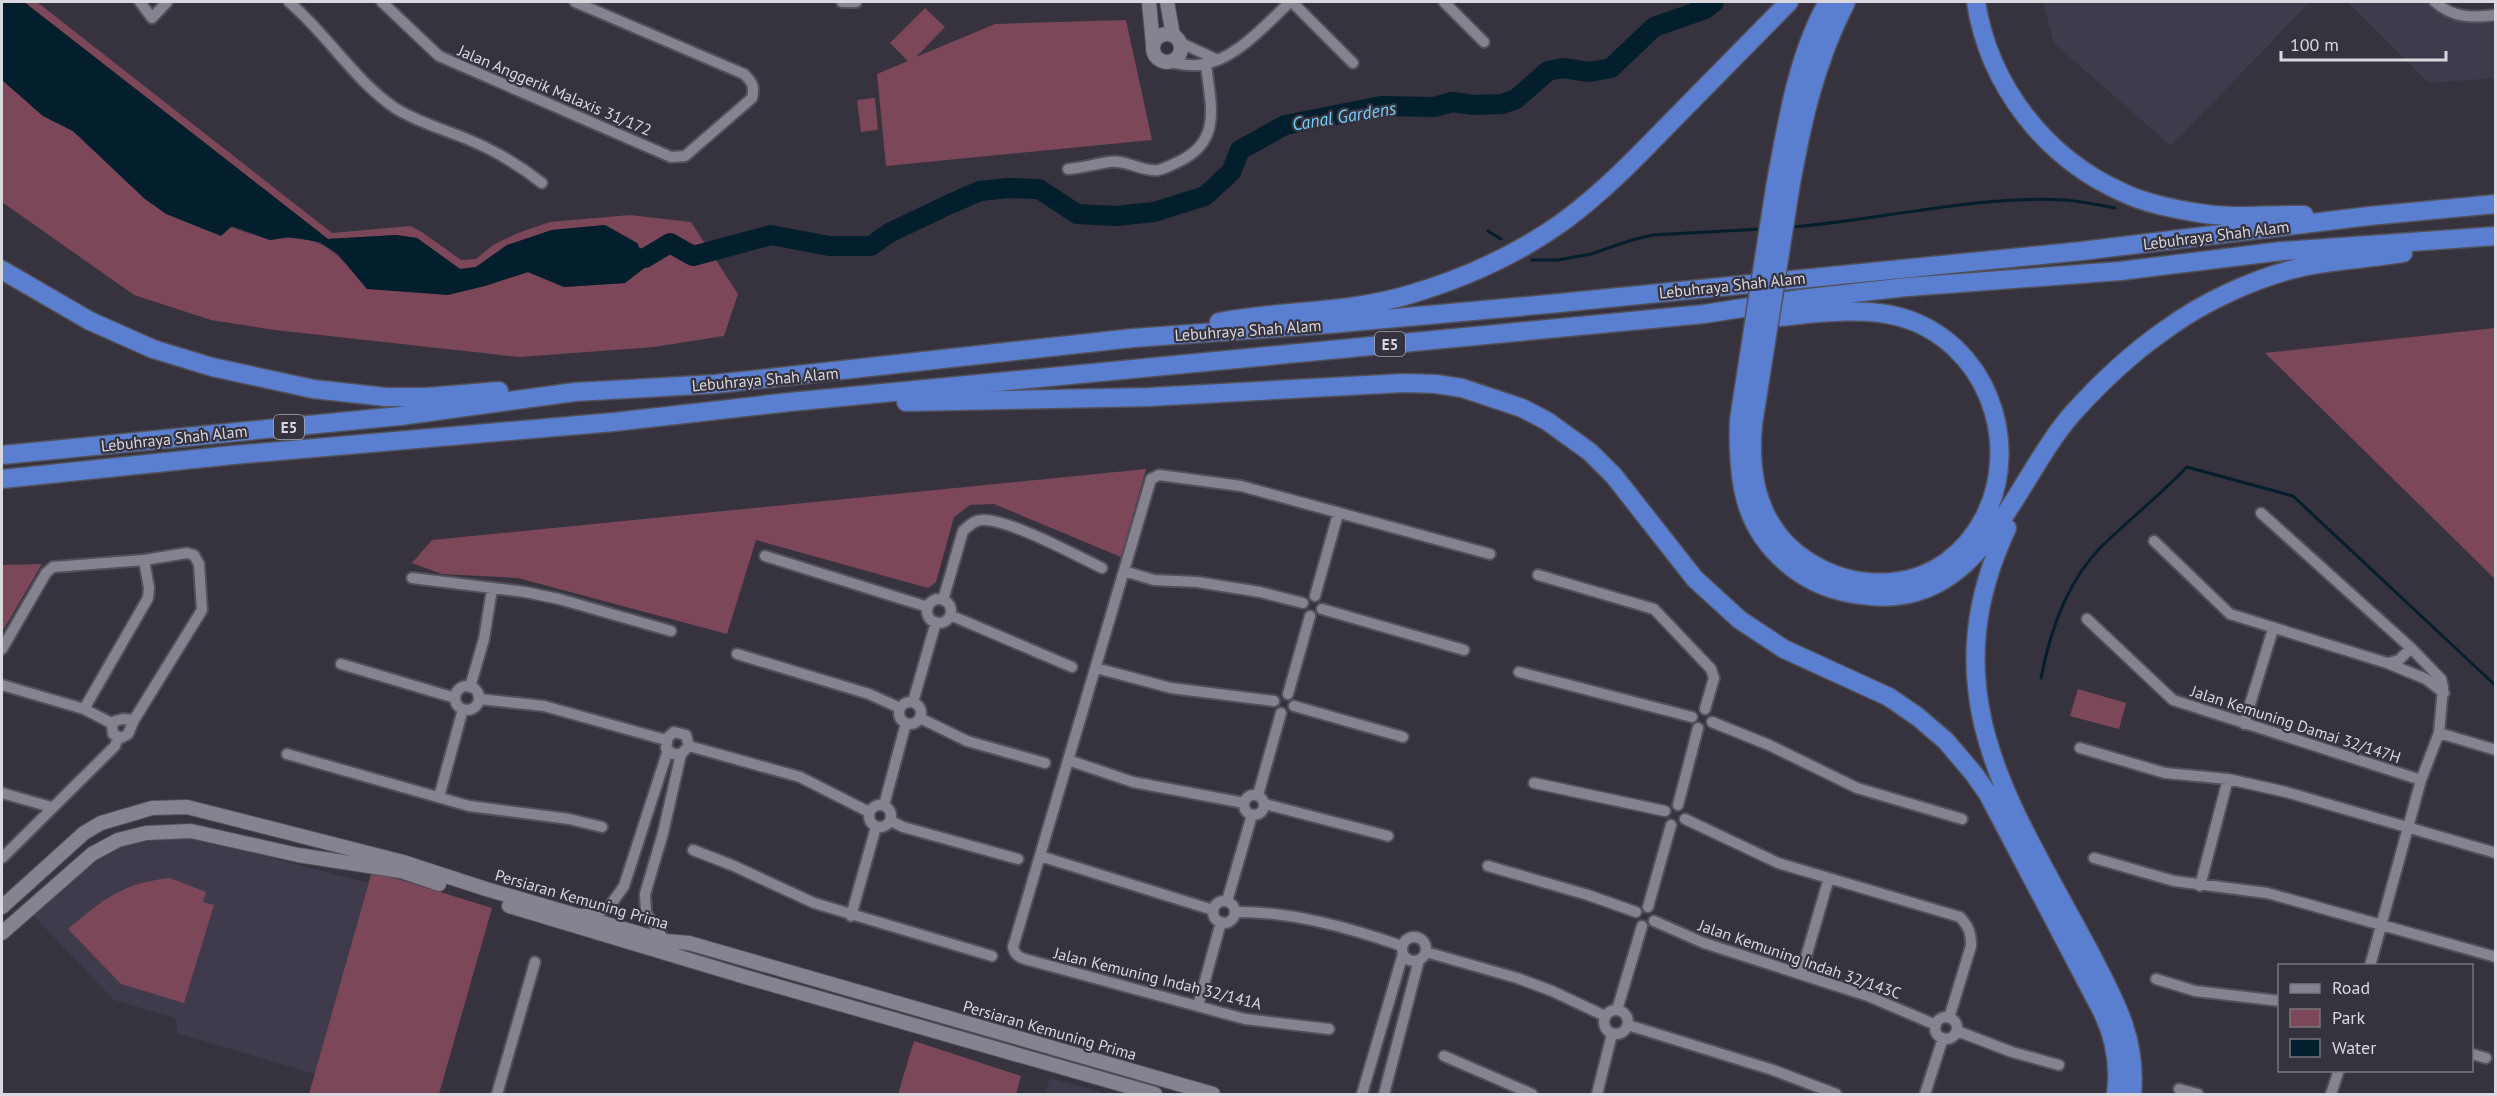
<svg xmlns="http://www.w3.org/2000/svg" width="2497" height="1096" font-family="'PT Sans',sans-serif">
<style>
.built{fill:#3f3b4c}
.green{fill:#7d475a}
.water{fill:#031e2c}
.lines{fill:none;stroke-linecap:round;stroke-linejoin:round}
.stream{stroke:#031e2c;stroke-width:3}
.river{stroke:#031e2c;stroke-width:20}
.street-casing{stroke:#525059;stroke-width:14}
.secondary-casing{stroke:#525059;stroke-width:16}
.highway-casing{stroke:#525059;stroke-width:21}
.street{stroke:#868390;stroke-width:10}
.secondary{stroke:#868390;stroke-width:14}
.highway{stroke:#5a7ed0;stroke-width:18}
.highway-bridge-casing{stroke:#525059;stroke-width:21;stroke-linecap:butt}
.highway-bridge{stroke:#5a7ed0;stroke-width:18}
.labels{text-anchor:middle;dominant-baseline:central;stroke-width:4.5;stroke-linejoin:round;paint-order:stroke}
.shield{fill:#36333e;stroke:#a8a6af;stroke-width:1.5}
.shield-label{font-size:15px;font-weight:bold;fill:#d9d8df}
.street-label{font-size:16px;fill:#d9d8df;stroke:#36333e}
.water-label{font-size:18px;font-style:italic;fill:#74cdfd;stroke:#36333e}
</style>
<rect width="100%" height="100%" fill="#36333e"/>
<path class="built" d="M2043,2h267l-139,144 -117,-103z
M2347,2h82l7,6 59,11v59l-64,5 -4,-2z
M159,838h37l172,45 -53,191 -138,-41 -1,-15 -62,-18 -83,-87 48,-40 36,-24z
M1050,1078l56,16h-61z"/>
<path class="green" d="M24,2h13l295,231 78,-7 12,6 39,28 15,-1 17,-14 25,-12 32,-11 80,-7 61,7 47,72 -14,42 -70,11 -134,10 -245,-27 -64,-10 -77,-25 -132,-93v-122l41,36 30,15 72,68 125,41c52,-9 66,12 97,49l118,-3 43,-14 36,15 61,-4 23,-18 -11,-22 -32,-18 -53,5 -45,15 -31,22 -16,2 -43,-31 -21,-3 -68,4z
M925,8l20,19 -29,30 79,-33 131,-4 26,120 -266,26 -9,-92 31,-13 -18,-18z
M875,98l3,32 -17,2 -4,-32z
M2495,328h1l-1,251 -230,-226z
M1146,469l-25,88 -127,-53 -24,1 -16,12 -18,65 -8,6 -172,-48 -29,94 -209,-56 -76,-4 -30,-11 20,-23z
M42,564l-40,68v-67z
M2078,689l48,14 -7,26 -49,-13z
M372,871l120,37 -53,186h-130z
M170,878l36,14 -3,10 11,3 -30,98 -63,-19 -53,-55c36,-30 54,-46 102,-51z
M914,1041l107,35 -5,18h-118z"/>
<path class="water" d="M2,2h22l304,237 68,-4 21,3 43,31 16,-2 31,-22 45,-15 53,-5 32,18 11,22 -23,18 -61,4 -36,-15 -43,14 -37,9 -81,-6 -29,-35 -18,-12 -32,-5 -18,3 -38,-14 -11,10 -55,-22 -21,-15 -72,-68 -30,-15 -41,-36z"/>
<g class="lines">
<path class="stream" d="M1792,227c91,-7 181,-32 273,-27 16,1 33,5 50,8
M1488,231l13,8
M1532,260h26l33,-6 41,-14 21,-5 108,-6
M2041,678c9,-47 27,-98 61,-132 28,-27 58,-51 85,-79l106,29 203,190"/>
<path class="river" d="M618,259l27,-1 25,-15 23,13 78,-21 58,11h42l18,-13 63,-30 28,-12 28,-3 31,1 38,25 39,2 38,-4 51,-16 26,-24 9,-22 45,-25 96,-19 53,1 18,-5 22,3 28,-1 14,-5 32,-28 15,-3 26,4 22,-4 43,-41 51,-18 9,-7"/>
<g class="street-casing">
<path id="street" d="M140,2l12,16 15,-16
M289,2c38,32 64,77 106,106 22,14 48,21 72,31 27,11 52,26 75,44
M382,2l57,54 232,101 14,-1 67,-58c3,-12 0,-16 -8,-24l-169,-72
M842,2h14
M1292,2l61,61
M1444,2l40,40
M2435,2c18,16 37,16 61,13
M1181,43l35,16
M1169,62c10,2 19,4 29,3 36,-3 67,-40 92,-63
M1068,169c14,-1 27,-5 41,-7 18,-3 32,10 49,8 7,-1 15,-6 22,-9 43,-21 30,-57 26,-97
M2261,513l150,135 30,31 2,8 -4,46 -18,47 -51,186
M2154,541l76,73 157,49 39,16 18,14
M765,556l163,51
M1124,571l30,9 43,2 63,10 43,11
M1538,575l116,34 57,60 3,9 -9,31
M412,578l113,14 34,7 112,32
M1315,596l23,-82
M927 611a12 12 0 1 1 24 0a12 12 0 1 1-24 0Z
M943,600l20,-69c6,-5 11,-11 19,-11 25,-2 95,36 120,48
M1322,609l142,41
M950,615l122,52
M2087,619l86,81 248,80
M2,649l44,-76 7,-6 91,-7 43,-7 7,2 5,9 3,46 -68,110
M737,654l132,40 31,14
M2388,663l11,-3 12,-12
M341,664l114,34
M1096,668l75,20 103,13
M1519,672l173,45
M2,685l82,24 29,15
M455 698a12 12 0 1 1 24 0a12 12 0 1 1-24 0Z
M470,687l14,-48 8,-50
M1288,694l22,-78
M479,699l65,7 122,34
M899 713a11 11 0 1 1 22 0a11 11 0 1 1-22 0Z
M913,702l23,-80
M1294,706l109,31
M84,709l64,-111 1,-10 -5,-28
M920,718l47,23 78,22
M123,719l11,1 -6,14 -7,4 -8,-4 -1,-8 3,-5z
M1712,722l57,23 88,43 105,31
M2244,724l29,-95
M2439,733l57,17
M689,746l111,31 69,35
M2080,748l85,25 63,6 58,13 210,61
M287,754l182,52 100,13 33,8
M1068,760l65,22 111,21
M1534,783l131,28
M2,793l49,14
M1244 805a10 10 0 1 1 20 0a10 10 0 1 1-20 0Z
M1258,795l23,-82
M439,797l24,-88
M1265,804l123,32
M869 816a11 11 0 1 1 22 0a11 11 0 1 1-22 0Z
M884,805l22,-82
M1678,805l20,-77
M1685,819l93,44 182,54c9,10 11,16 11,29l-22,72
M891,821l12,6 115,32
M693,850l41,16 80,37 178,53
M1040,856l173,54
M2,858l113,-112 3,-9
M2094,858l80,23 93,12 229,64
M1488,866l100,29 48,17
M2200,886l28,-107
M1227,901l25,-86
M1213 912a11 11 0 1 1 22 0a11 11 0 1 1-22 0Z
M1648,907l23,-82
M1235,912c56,-1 115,16 167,34
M582,914h13l14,-7 15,-21 44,-136
M851,916l25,-89
M1654,921l50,22 164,53 68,29
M1402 949a12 12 0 1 1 24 0a12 12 0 1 1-24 0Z
M665,941l-19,-28 -1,-19 18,-61 18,-79 8,-8 -3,-11 -12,-3 -6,5 -2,11 7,6h8
M1426,952l91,26 35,13 53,25
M1801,974l28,-96
M2156,979l39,12 85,10
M1198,1006l23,-84
M1604 1022a12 12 0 1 1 24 0a12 12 0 1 1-24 0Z
M1617,1010l25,-84
M1935 1028a11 11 0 1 1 22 0a11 11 0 1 1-22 0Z
M1628,1025l145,45 63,24
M1329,1029l-84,-10 -213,-58c-9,-2 -17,-4 -19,-14l138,-468 8,-4 82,11 249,68
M1957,1031l55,21 47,13
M2472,1054l14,4
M1444,1056l88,38
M2179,1089l19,5
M497,1094l38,-132
M1362,1094l41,-140
M1384,1094l35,-134
M1597,1094l15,-60
M1925,1094l18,-56
M2331,1094l8,-24"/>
</g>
<g class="secondary-casing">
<path id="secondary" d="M1149,2l4,43
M1167,2l6,33
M1153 48a14 14 0 1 1 28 0a14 14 0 1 1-28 0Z
M509,906l240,72 406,116
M2,907l82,-74 17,-10 51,-15 35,-1 216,55 83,27 179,52 24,2 524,151
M2,933l90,-79 26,-14 28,-7 45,-2 107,24 103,16 38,13"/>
</g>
<g class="highway-casing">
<path id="highway" d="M1976,2c13,84 70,157 148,191 23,11 50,16 75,20 35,6 71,1 105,2
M1775,188c11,-60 22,-133 53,-186
M1790,189c12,-68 25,-126 56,-187
M2,270l88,51 63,28 59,18 101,22 73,8h41l72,-6
M1219,322c63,-12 128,-9 189,-27 55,-16 110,-41 156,-74 38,-28 71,-62 104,-96 40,-41 81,-82 121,-123
M906,402l243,-5 254,-14 33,1 26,4 60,20 25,13 43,31 24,24 81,103 45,41 44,29 105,48 29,20 28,24 28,33 14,20 114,217c13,27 18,54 14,83
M1739,420c-2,64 5,116 62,154 21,14 44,20 69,22 113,11 143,-115 203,-183 27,-30 59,-60 92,-83 38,-28 88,-51 133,-62 34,-8 71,-9 105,-15
M1753,424c-5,53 6,105 53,136 26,17 54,25 86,22 41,-4 73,-28 92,-64 39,-76 2,-177 -84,-201 -43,-12 -100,-1 -144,2
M2,455l398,-39 175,-24 140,-8 418,-46 197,-14 219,-20 533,-53 287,-35 127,-12
M2,479l231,-24 381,-33 176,-20 914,-88 96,-15 107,-12 213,-16 162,-20 214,-15
M2007,528c-78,167 4,276 81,421 26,50 49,88 44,145"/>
</g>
<use href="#street" class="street"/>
<use href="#secondary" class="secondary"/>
<use href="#highway" class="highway"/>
<g class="highway-bridge-casing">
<path id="highway-bridge" d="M1739,420l36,-232
M1753,424l37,-235"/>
</g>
<use href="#highway-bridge" class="highway-bridge"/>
</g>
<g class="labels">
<g class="shield">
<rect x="1375" y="332" width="30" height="24" rx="4.5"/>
<rect x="274" y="415" width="30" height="24" rx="4.5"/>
</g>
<g class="shield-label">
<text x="1390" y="344">E5</text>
<text x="289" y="427">E5</text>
</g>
<g class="street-label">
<text transform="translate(555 90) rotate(23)">Jalan Anggerik Malaxis 31/172</text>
<text transform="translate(2216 235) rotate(-7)">Lebuhraya Shah Alam</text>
<text transform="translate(1732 285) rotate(-6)">Lebuhraya Shah Alam</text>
<text transform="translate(1248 330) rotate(-4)">Lebuhraya Shah Alam</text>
<text transform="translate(765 379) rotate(-5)">Lebuhraya Shah Alam</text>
<text transform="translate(174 438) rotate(-6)">Lebuhraya Shah Alam</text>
<text transform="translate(2296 724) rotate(18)">Jalan Kemuning Damai 32/147H</text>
<text transform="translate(582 899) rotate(16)">Persiaran Kemuning Prima</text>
<text transform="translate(1800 959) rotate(19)">Jalan Kemuning Indah 32/143C</text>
<text transform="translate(1158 978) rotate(14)">Jalan Kemuning Indah 32/141A</text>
<text transform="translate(1050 1030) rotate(16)">Persiaran Kemuning Prima</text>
</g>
<g class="water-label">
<text transform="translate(1344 116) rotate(-9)">Canal Gardens</text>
</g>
</g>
<rect width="2497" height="1096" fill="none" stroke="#d9d8df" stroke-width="6"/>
<rect x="2278" y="964" width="195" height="108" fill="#36333e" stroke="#77757e" stroke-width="1.5"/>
<rect x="2290" y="984" width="30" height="9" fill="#868390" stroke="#77757e" stroke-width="1.5"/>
<text x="2332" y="994" font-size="18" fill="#d9d8df">Road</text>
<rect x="2290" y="1009" width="30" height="18" fill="#7d475a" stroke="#77757e" stroke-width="1.5"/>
<text x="2332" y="1024" font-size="18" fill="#d9d8df">Park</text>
<rect x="2290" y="1039" width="30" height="18" fill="#031e2c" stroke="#77757e" stroke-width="1.5"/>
<text x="2332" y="1054" font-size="18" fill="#d9d8df">Water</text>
<path d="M2281 51v9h165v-9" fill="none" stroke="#d9d8df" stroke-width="3"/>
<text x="2290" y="51" font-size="18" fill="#d9d8df" stroke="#36333e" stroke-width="4.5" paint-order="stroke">100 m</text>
</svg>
